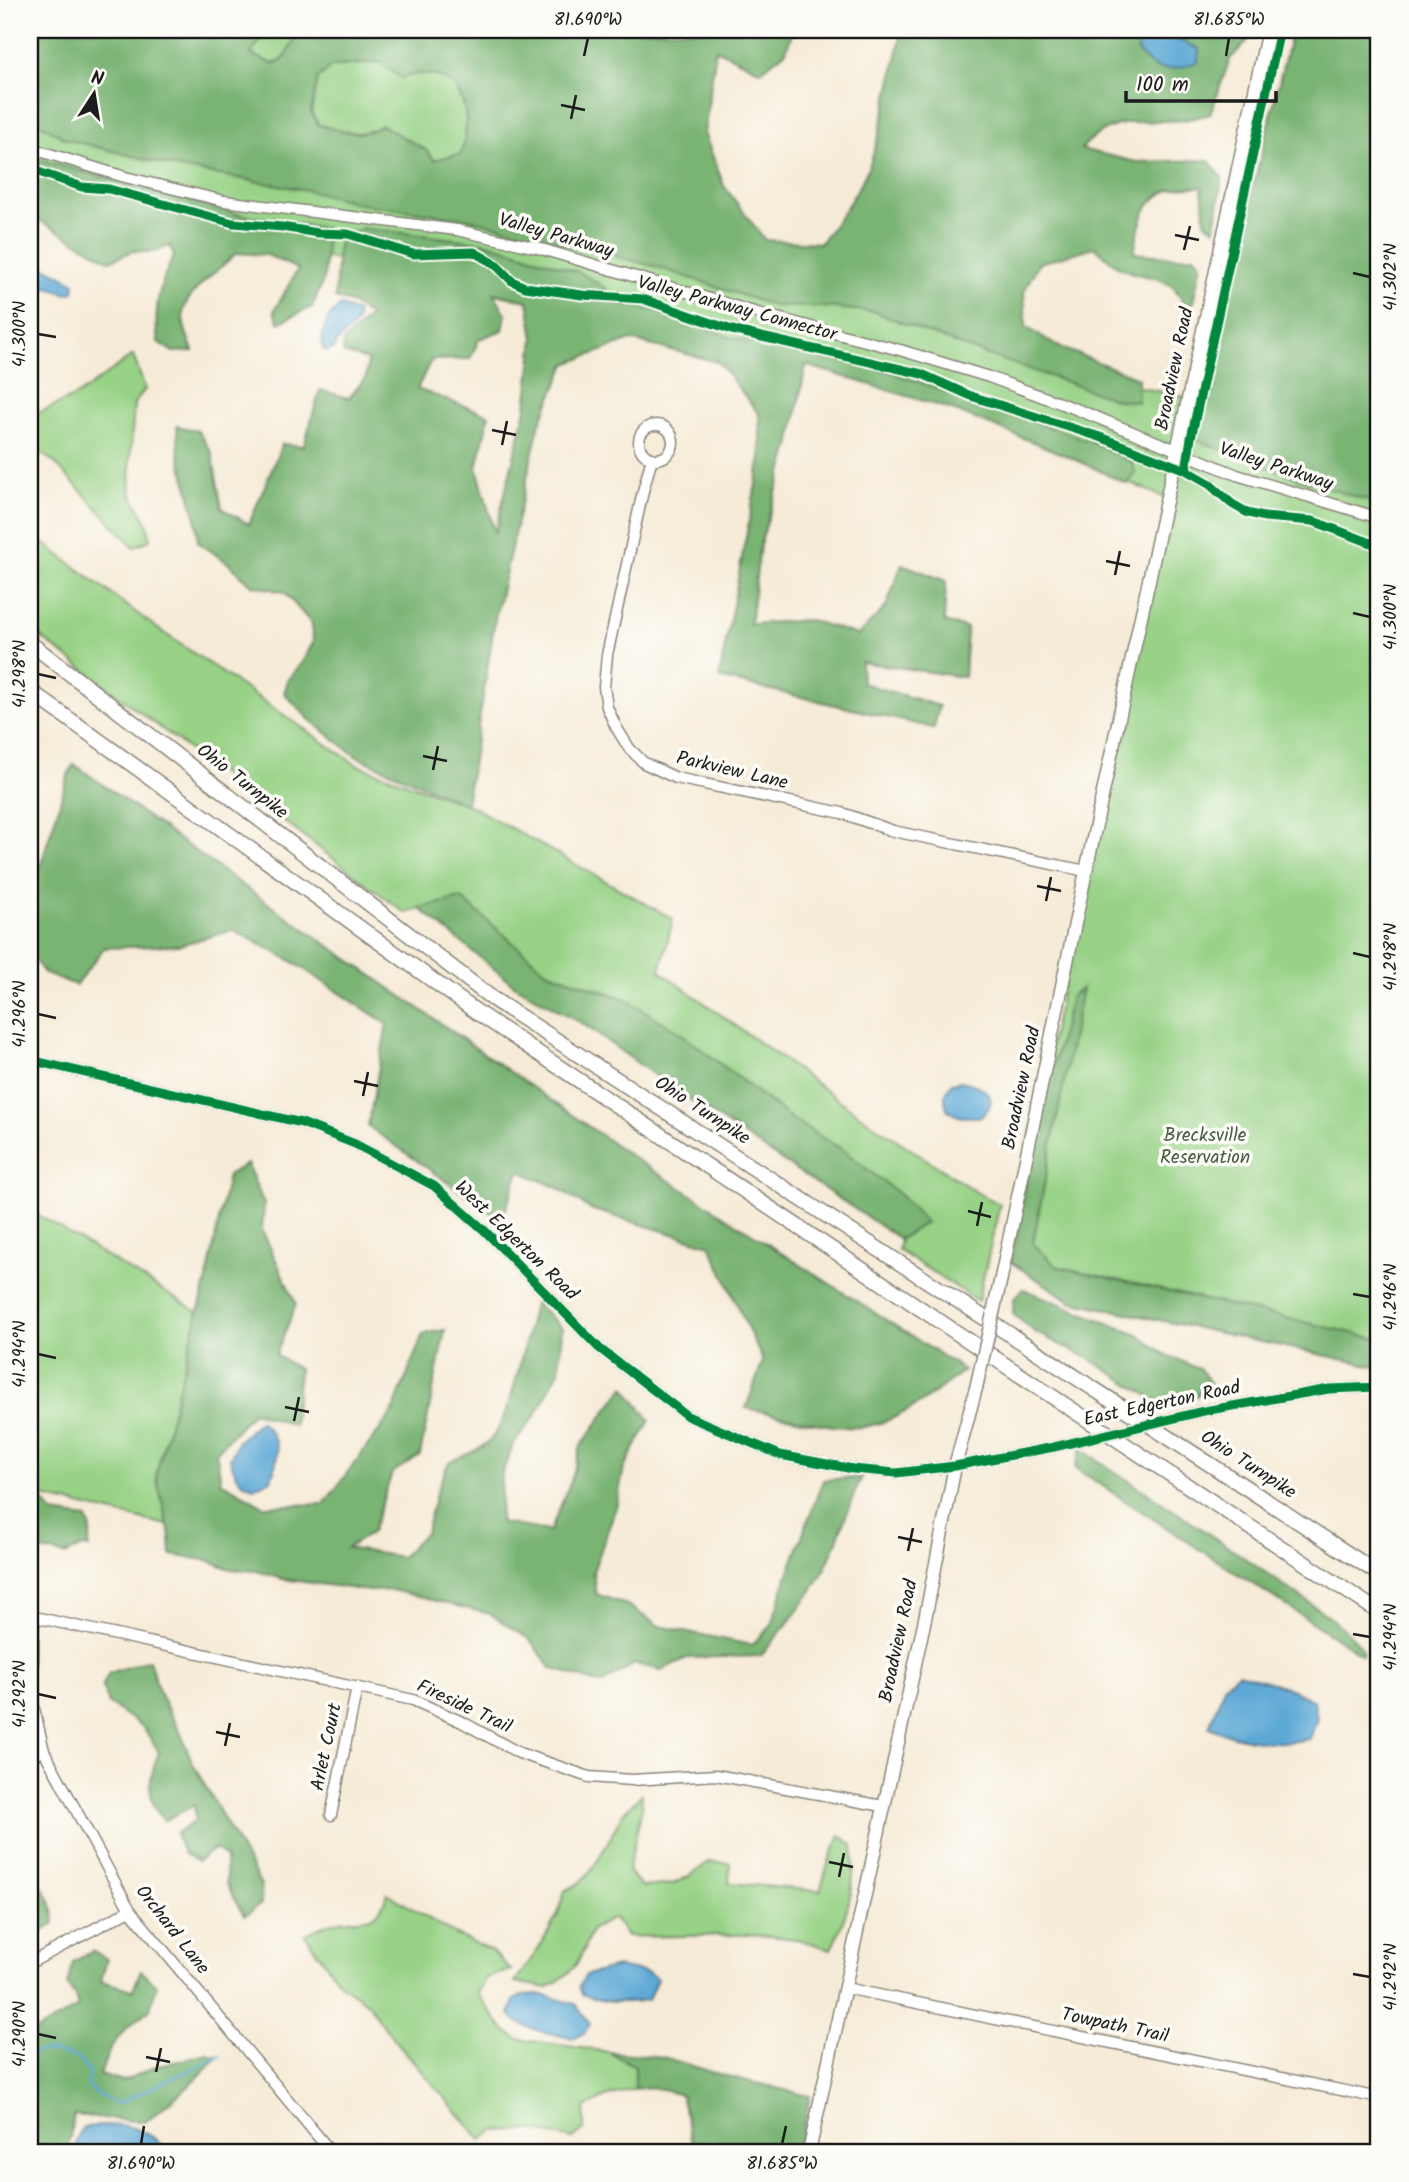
<svg xmlns="http://www.w3.org/2000/svg" width="1409" height="2182" font-family="Kalam,sans-serif">
<style>
.green{fill:#97d286;stroke:#5a7751;stroke-width:2}
.forest{fill:#79b473;stroke:#4a6848;stroke-width:2;fill-rule:evenodd}
.water{fill:#5da9d6;stroke:#3c6279;stroke-width:2}
.lines{fill:none;stroke-linecap:round;stroke-linejoin:round}
.stream{stroke:#5da9d6;stroke-width:2.5}
.minor-casing{stroke:#89847a;stroke-width:13}
.major-casing{stroke:#89847a;stroke-width:15}
.highway-casing{stroke:#89847a;stroke-width:17}
.minor{stroke:#fff;stroke-width:10}
.major{stroke:#fff;stroke-width:12}
.highway{stroke:#fff;stroke-width:14}
.minor-bridge-casing{stroke:#89847a;stroke-width:13;stroke-linecap:butt}
.major-bridge-casing{stroke:#89847a;stroke-width:15;stroke-linecap:butt}
.minor-bridge{stroke:#fff;stroke-width:10}
.major-bridge{stroke:#fff;stroke-width:12}
.cycleway-casing{stroke:#fdfcf7;stroke-width:13}
.cycleway{stroke:#00873e;stroke-width:9}
.ticks{fill:none;stroke:#1c1c1c;stroke-width:2.5}
.labels{text-anchor:middle;dominant-baseline:central;stroke-width:7;stroke-linejoin:round;paint-order:stroke}
.street-label{font-size:19px;fill:#1c1c1c;stroke:#fdfcf7}
.park-label{font-size:19px;fill:#475c41;stroke:#fdfcf7}
.neatline{fill:none;stroke:#1c1c1c;stroke-width:2.5}
.ticks-label{font-size:18px;text-anchor:middle;fill:#1c1c1c}
</style>
<rect width="100%" height="100%" fill="#fdfcf7"/>
<filter id="ink" filterUnits="userSpaceOnUse"><feTurbulence type="fractalNoise" baseFrequency=".0143" numOctaves="2"/><feDisplacementMap in="SourceGraphic" scale="14" xChannelSelector="R" yChannelSelector="G"/><feConvolveMatrix kernelMatrix="1 2 1 2 8 2 1 2 1" color-interpolation-filters="sRGB"/></filter>
<filter id="wash" filterUnits="userSpaceOnUse"><feTurbulence type="fractalNoise" baseFrequency=".00686" numOctaves="4" result="noise"/><feDisplacementMap in="SourceGraphic" scale="28" xChannelSelector="R" yChannelSelector="G"/><feGaussianBlur stdDeviation="1.57" result="paint"/><feColorMatrix in="noise" values="0 0 0 0 0 0 0 0 0 0 0 0 0 0 0 0 0 1.4 0 .05"/><feComposite in="paint" operator="in"/></filter>
<g filter="url(#wash)">
<rect width="100%" height="100%" fill="#f6ebd7"/>
<path class="green" d="M30,30l79,86 939,232 90,39 53,11 19,-91 169,36v1024l-308,-66 -67,-43 164,-759 -153,-65 -62,-24 -124,-40 -127,-31 -672,-146z
M267,30h32l-14,28 -12,6 -23,-9z
M379,62l22,15c56,-17 75,29 60,77l-27,6 -8,-10 -45,-25c-20,15 -39,5 -62,0l-8,-13 7,-34 13,-11z
M133,355l12,34 -11,15 -4,57 1,32 17,32 2,15 -16,7 -81,-86 -23,-14v-30l48,-22z
M30,533l124,93 203,139 116,42 200,112 -13,52 208,150 113,74 19,9 -22,97 -80,-51 2,-11 25,-17 -82,-72 -50,-30 -114,-88 -54,-33 -79,-28 -85,-72 -56,14 -375,-284z
M30,1210l168,102 -42,163 11,50 -137,-31z
M642,1794v14l-14,63 14,16 31,-3 18,-9 18,-13 21,1 -1,20 91,8 10,-33 10,-23 13,10c4,36 -6,72 -22,104 -12,-3 -24,-8 -36,-10 -56,-9 -112,0 -168,-3l-13,-18 -22,11c-13,33 -13,40 -45,59l-32,-6 25,-35 18,-33 7,-24c27,-6 44,-53 57,-75 5,-7 13,-14 20,-21z
M387,1893l69,42 36,16 19,19 -25,8 -9,15 26,36 15,10 91,13 26,14v23l-30,8 -20,11 -1,22 -11,9 -42,-9 -36,1 -14,9 -103,-120 -9,-16 -28,-19 -36,-50c9,-5 20,-11 30,-13 27,-6 44,4 52,-29z"/>
<path class="forest" d="M30,30h237l-16,24 22,10 12,-6 14,-28h494l-7,21 -25,20 -45,-22 -12,84 20,53 41,54 55,3c17,-20 42,-57 51,-82 13,-40 23,-90 31,-131h356l-28,29 -20,55c-9,2 -18,5 -27,6 -41,4 -70,-6 -102,29l55,13 72,-2 14,17 -7,52 -10,-7 -3,-35c-9,0 -20,-1 -29,2 -31,9 -34,36 -39,64l38,4 23,-1 6,8 -11,52c-18,-46 -32,-32 -69,-48 -9,-4 -18,-14 -26,-21l-56,16 -15,28 2,36 31,19 81,32v24l-20,-2 -159,-55 -84,-33 -51,-5 -50,-1 -117,-39 -188,-48 -107,-15 -56,-14 -127,-22 -113,-29 -36,-21zM1172,37l8,4 -16,26c-11,2 -18,-7 -26,-15zM379,62l22,16c56,-18 75,28 60,76l-27,6 -8,-10 -45,-25c-20,15 -39,5 -62,0l-8,-13 7,-34 13,-11z
M1292,30h87v474l-75,-23 -113,-43z
M30,157l207,57 90,15 -3,49 -12,29 -33,16 -5,-12 24,-42 -31,-14 -31,-2c-13,14 -47,37 -52,56 -4,13 5,30 9,42l-20,1 -15,-10c-5,-32 1,-59 16,-86l-4,-10 -16,6 -21,-1 -23,10 -80,-46z
M362,228l125,15 40,12 52,17 28,17 9,13 54,12 59,23 30,7 23,2 93,21 218,75 39,20 3,11 -8,11 -52,-25 -122,-49 -147,-45 -16,81 -30,99 -10,79 60,-4 48,15 28,-28 16,-43 44,17 -2,41 23,6 -3,49 -103,-15 1,21 77,23 -5,22 -215,-50 42,-220 -2,-44 -41,-52 -87,-22 -65,24 -27,61 -44,194 -29,185 -109,-47 -47,-37 -26,-27 5,-15 12,-14 12,-21 -1,-19 -28,-32 -32,-7 -24,-22 -30,-21 -2,-23 -17,-65 -2,-28 21,5 14,22 10,55 27,16 33,-80 22,2 16,-56 29,8 17,-21 2,-17 -25,-7 1,-12 26,-25 -17,-12 -18,-6 3,-50 3,-9zM494,293l34,8 6,37 -8,71 -31,124 -18,-65 12,-53 -72,-26 14,-29 39,-1 9,-20 24,-9 3,-16z
M74,764l185,133 372,259 333,214c-28,22 -65,53 -102,57 -30,3 -85,-13 -116,-19l17,-47 -53,-116 -120,-36 -34,-22 -37,-16 -17,50 -134,-95 19,-102 -97,-64 -57,-30 -53,15 -76,3 -28,37 -31,-11 -15,-20v-54l39,-127z
M461,898l85,73 79,28 54,33 114,88 50,30 57,45 26,27 -26,17 -229,-152 -88,-63 -69,-39 -95,-77z
M1082,988l-49,255 23,23 323,73v28l-308,-66 -60,-39 25,-129 35,-137z
M247,1164l17,40 -2,26 34,74 -20,51 23,14 -5,56 -41,-13 -37,40 5,30 43,24 60,-2 68,-91 31,-79 22,-4 -25,125 -28,18 -20,59 -25,16 54,9 25,-25 10,-39 13,-31c12,-6 29,-11 39,-20 23,-18 38,-109 47,-140l27,26 -3,43 -22,42 -24,32 -11,29 -2,49 50,8 21,-50 10,-35 43,-59 26,33 -26,48 -8,39 -23,65 3,22 31,11 32,21 92,19 20,-19 16,-49 36,-97 39,-3c-15,29 -22,62 -37,91 -16,32 -42,60 -64,88l-74,2 -26,12 -26,-6 -34,20 -50,-16 -21,-28 -40,-26 -98,-24 -22,1 -87,-12 -27,-8 -26,-2 -23,-9 -36,-5 -1,-20 -14,-60 51,-196 21,-104z
M1023,1289l117,47 23,17 38,17 10,14c-13,13 -27,22 -46,22l-79,-49 -50,-24 -23,-19 1,-15z
M1081,1449c66,44 133,87 198,133 29,21 62,39 84,67l-1,6 -287,-187z
M30,1499l14,4 9,10 33,5 5,10 -2,19 -9,1 -15,7 -35,-7z
M149,1660l12,37 20,37 12,30 68,121v19l-17,12 -18,-33v-25l-11,-10 -17,13 -15,-8 -7,-19 19,-13 -1,-16 -30,16c-20,-24 -15,-42 -5,-69l-16,-25 -35,-24 -6,-17 7,-13z
M30,1869c13,17 24,33 25,54l-23,16 -2,-2z
M93,1951l14,8 -6,22 32,9 8,-19 16,14 -7,24 -25,20 -15,20 -10,25 23,7 34,-15 50,-12 11,3 -30,30 -43,35 -71,-7 -7,37h-37v-118l48,-27 -3,-11 -8,-11 6,-23z
M609,2052l54,5 59,18 88,21 -12,56h-80l-25,-5 -12,-52 -29,-8 -17,2v-23z"/>
<path class="water" d="M1150,32l22,5 27,12 -1,12c-10,6 -31,10 -41,7 -8,-3 -14,-11 -19,-16v-10z
M30,259l45,24 -1,9 -7,2 -20,-7 -17,8z
M341,306l16,6v10l-21,21 -2,6 -8,2 -4,-3c0,-18 4,-33 19,-42z
M961,1081c20,4 43,15 20,36h-20l-13,-6c-5,-12 -4,-18 4,-28z
M260,1421c22,20 20,33 11,59l-17,7c-16,-4 -19,-13 -24,-28l8,-18z
M1238,1673l45,13 31,15 3,18 -7,20c-34,7 -70,2 -101,-12l16,-43z
M617,1967l32,6 8,6 -9,21c-23,4 -45,4 -66,-6l-3,-8 7,-11z
M539,1994l36,10 15,20 -6,9 -12,6c-19,-7 -50,-7 -62,-25l4,-14 9,-5z
M120,2125c20,3 35,10 47,27h-93l3,-14 6,-11z"/>
<g class="lines">
<path class="stream" d="M30,2059l4,-7 15,-1 31,8 9,15 -1,12 9,8 20,10 103,-48"/>
</g>
</g>
<g filter="url(#ink)">
<g class="lines">
<g class="minor-casing">
<path id="minor" d="M30,148l95,29 99,24 233,29 81,18 216,64 146,38 89,27 87,32 161,66 142,43
M639 442a17 17 0 1 1 34 0a17 17 0 1 1-34 0Z
M652,458l-9,33 -36,164 -3,32 3,20 9,20 13,21 15,15 32,15 166,35 51,18 193,40
M30,1060l272,63 53,21 79,42 50,44 115,118 88,68 93,39 73,14 43,4 59,-7 99,-19
M1204,1411l125,-22 50,-2
M30,1616l383,84 49,22 57,31 70,24 43,3 84,-5 167,31
M34,1617l-2,83 12,51 86,159 201,242
M30,1756l14,-5
M331,1815l26,-128
M30,1963l100,-53
M845,1988l534,110"/>
</g>
<g class="major-casing">
<path id="major" d="M1001,1278l85,-407 182,-841
M809,2152l117,-538 29,-148 21,-78"/>
</g>
<g class="highway-casing">
<path id="highway" d="M30,643l463,356 886,575
M30,691l451,324 572,382 326,215"/>
</g>
<use href="#minor" class="minor"/>
<use href="#major" class="major"/>
<use href="#highway" class="highway"/>
<g class="minor-bridge-casing">
<path id="minor-bridge" d="M1054,1447l150,-36"/>
</g>
<g class="major-bridge-casing">
<path id="major-bridge" d="M976,1388l25,-110"/>
</g>
<use href="#minor-bridge" class="minor-bridge"/>
<use href="#major-bridge" class="major-bridge"/>
<g class="cycleway-casing">
<path id="cycleway" d="M30,169l52,18 27,2 124,34 49,4 36,6 30,1 65,20 61,-2 21,12 17,17 13,6 57,8 61,4 89,31 190,44 49,22 129,41 86,33 21,12 25,22 16,9 16,4 49,4 66,25
M1186,470l5,-32 89,-408
M30,1060l272,63 53,21 79,42 50,44 115,118 88,68 93,39 73,14 43,4 59,-7 99,-19 150,-36 125,-22 50,-2"/>
</g>
<use href="#cycleway" class="cycleway"/>
</g>
</g>
<path class="ticks" d="M584,56l4,-18M1226,56l3,-18M561,105l24,5M571,119l5,-24M1175,235l24,5M1184,250l6,-24M1353,273l17,4M38,334l18,3M492,430l24,5M502,445l5,-24M1106,561l24,5M1115,575l5,-24M1353,613l17,4M38,674l18,4M423,756l24,5M433,770l5,-24M1037,886l24,5M1046,901l5,-24M1353,953l17,4M38,1014l18,4M354,1081l24,5M363,1096l5,-24M968,1211l23,6M977,1226l5,-24M1353,1294l17,3M38,1354l18,4M285,1407l24,5M294,1421l5,-24M898,1537l24,5M908,1551l5,-23M1353,1634l17,3M38,1694l18,4M216,1732l24,5M225,1746l5,-23M829,1862l24,5M839,1877l5,-24M1353,1974l17,3M38,2034l18,4M146,2057l24,5M156,2072l5,-24M141,2144l3,-18M782,2144l4,-18"/>
<g class="labels">
<g class="street-label">
<text transform="translate(556 236) rotate(16)">Valley Parkway</text>
<text transform="translate(737 309) rotate(15)">Valley Parkway Connector</text>
<text transform="translate(1175 369) rotate(-78)">Broadview Road</text>
<text transform="translate(1276 467) rotate(18)">Valley Parkway</text>
<text transform="translate(732 771) rotate(13)">Parkview Lane</text>
<text transform="translate(242 782) rotate(38)">Ohio Turnpike</text>
<text transform="translate(1022 1088) rotate(-78)">Broadview Road</text>
<text transform="translate(702 1111) rotate(33)">Ohio Turnpike</text>
<text transform="translate(516 1241) rotate(44)">West Edgerton Road</text>
<text transform="translate(1162 1404) rotate(-12)">East Edgerton Road</text>
<text transform="translate(1248 1465) rotate(33)">Ohio Turnpike</text>
<text transform="translate(899 1641) rotate(-78)">Broadview Road</text>
<text transform="translate(464 1707) rotate(25)">Fireside Trail</text>
<text transform="translate(327 1747) rotate(-78)">Arlet Court</text>
<text transform="translate(172 1930) rotate(52)">Orchard Lane</text>
<text transform="translate(1115 2026) rotate(12)">Towpath Trail</text>
</g>
<g class="park-label">
<text x="1205" y="1136">Brecksville<tspan x="1205" dy="22">Reservation</tspan></text>
</g>
</g>
<rect width="1409" height="2182" fill="none" stroke="#fdfcf7" stroke-width="77"/>
<g transform="translate(94 94) rotate(12)" stroke="#fdfcf7" stroke-width="5" paint-order="stroke">
<path d="M0-5L12 26L0 18L-12 26Z" fill="#1c1c1c"/>
<text y="-10" font-size="19" font-weight="bold" text-anchor="middle" fill="#1c1c1c">N</text>
</g>
<path d="M1126 91v10h150v-10" fill="none" stroke="#1c1c1c" stroke-width="3.5"/>
<text x="1136" y="91" font-size="21" fill="#1c1c1c" stroke="#fdfcf7" stroke-width="5" paint-order="stroke">100 m</text>
<rect x="38" y="38" width="1332" height="2106" class="neatline"/>
<g class="ticks-label">
<text x="588" y="25">81.690°W</text>
<text x="1229" y="25">81.685°W</text>
<text transform="translate(1390 277) rotate(-90)" y="6">41.302°N</text>
<text transform="translate(19 334) rotate(-90)" y="6">41.300°N</text>
<text transform="translate(1390 617) rotate(-90)" y="6">41.300°N</text>
<text transform="translate(19 674) rotate(-90)" y="6">41.298°N</text>
<text transform="translate(1390 957) rotate(-90)" y="6">41.298°N</text>
<text transform="translate(19 1014) rotate(-90)" y="6">41.296°N</text>
<text transform="translate(1390 1297) rotate(-90)" y="6">41.296°N</text>
<text transform="translate(19 1354) rotate(-90)" y="6">41.294°N</text>
<text transform="translate(1390 1637) rotate(-90)" y="6">41.294°N</text>
<text transform="translate(19 1694) rotate(-90)" y="6">41.292°N</text>
<text transform="translate(1390 1977) rotate(-90)" y="6">41.292°N</text>
<text transform="translate(19 2034) rotate(-90)" y="6">41.290°N</text>
<text x="141" y="2169">81.690°W</text>
<text x="782" y="2169">81.685°W</text>
</g>
</svg>
